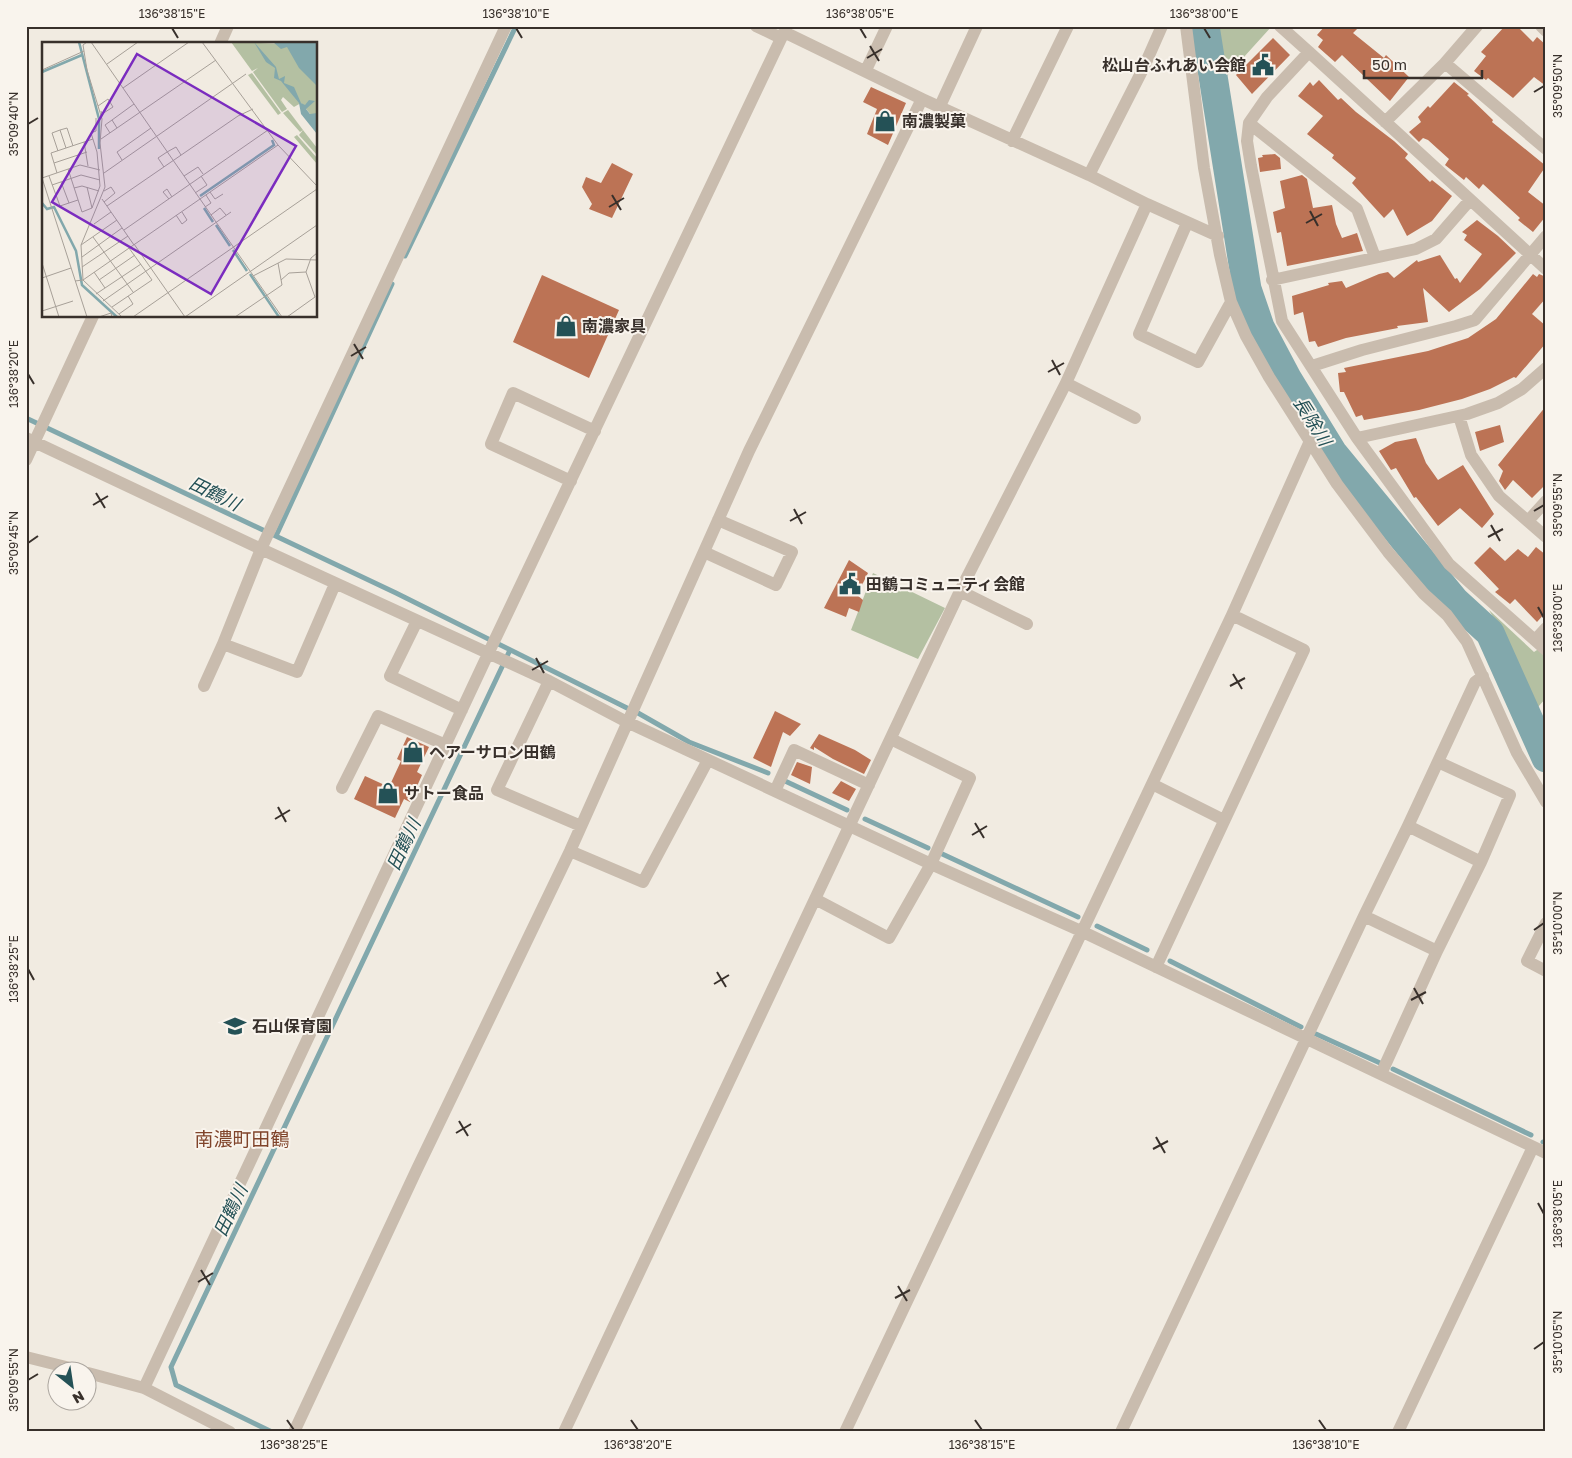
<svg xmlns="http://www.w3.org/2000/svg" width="1572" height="1458" font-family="'Golos Text','Noto Sans JP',sans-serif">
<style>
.green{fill:#b4c0a2}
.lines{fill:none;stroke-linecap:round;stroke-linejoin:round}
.stream{stroke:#82a8ac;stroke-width:5}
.river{stroke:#82a8ac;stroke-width:29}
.building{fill:#bc7355}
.street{stroke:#c9bcae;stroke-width:12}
.ticks{fill:none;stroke:#38302b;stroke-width:2}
.labels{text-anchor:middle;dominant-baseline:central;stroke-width:4;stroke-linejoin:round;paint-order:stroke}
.poi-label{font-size:16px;font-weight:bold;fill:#38302b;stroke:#f9f4ed;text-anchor:start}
.water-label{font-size:18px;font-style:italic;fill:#245156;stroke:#f9f4ed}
.quarter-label{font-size:19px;fill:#80442b;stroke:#f9f4ed}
.inset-river{fill:none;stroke:#82a8ac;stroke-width:2.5}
.inset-road{fill:none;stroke:#a7a098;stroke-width:1}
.view{fill:#7b2cbf;fill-opacity:0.15;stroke:#7b2cbf;stroke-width:2.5}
.inset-edge{fill:none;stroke:#38302b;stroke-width:2.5}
.neatline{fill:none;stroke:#38302b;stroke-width:2}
.ticks-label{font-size:12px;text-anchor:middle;fill:#38302b}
</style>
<rect width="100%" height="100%" fill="#f1ebe1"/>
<path class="green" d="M1217,26h55l-48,53z
M873,573l72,35 -27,51 -67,-29z
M1489,610l45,42 6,-4 6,5v45l-8,9 -29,-62z"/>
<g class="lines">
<path class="stream" d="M405,256l111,-230
M26,418l370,175 231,115
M276,536l116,-252
M638,713l51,29 79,31
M785,781l62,29
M865,819l63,29
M938,852l140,65
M1097,926l50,24
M1170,961l131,66
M1316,1034l64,29
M1393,1069l138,66
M1543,1142l3,1
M272,1432l-96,-47 -5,-18 339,-717"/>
<path class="river" d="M1205,26l42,263 13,38 27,51 46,75 122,148 35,32 56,125"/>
</g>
<path class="building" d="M1325,26h35l-7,7 31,25 2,-3 23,22 -19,24 -48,-46 -7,7 -17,-15 5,-7 -6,-5z
M1505,26h12l16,16 4,-5 9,8v41l-12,-9 -21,21 -25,-20 -2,2 -12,-9 12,-15 -5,-4z
M1273,38l17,17 -38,39 -16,-19z
M1319,80l19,20 3,-2 15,14 38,29 14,13 -3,4 25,24 2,-2 20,16 -20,25 -25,15 -14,-27 -9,9 -32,-35 4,-5 -24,-20 2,-3 -27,-21 16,-18 -25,-20 12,-14 3,4z
M1454,82l15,12 -2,1 26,25 -1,2 54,44 -18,26 18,14v10l-13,16 -15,-12 2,-2 -37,-34 -4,5 -13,-12 -2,3 -19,-15 4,-6 -21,-19 -5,-2 -4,4 -10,-10 12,-10 -3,-5 10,-11 2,2z
M871,87l35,16 -18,42 -21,-11 10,-25 -14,-7z
M1275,154l5,4 1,11 -21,3 -2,-14 5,-1 -1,-2z
M612,163l21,11 -21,44 -23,-9 3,-5 -10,-17 4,-10 15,6z
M1302,175l5,4 6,29 19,-3 4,19 6,14 15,-5 6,18 -76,15 -6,-34 -4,1 -4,-21 12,-4 -5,-27z
M1477,220l21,16 18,17 -36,36 -31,23 -26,-24 5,34 -31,4 1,2 -52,10 -28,9 -3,-6 -6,1 -6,-30 -9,3 -2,-19 37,-11 -1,-2 14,-2 4,7 33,-14 9,-2 6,6 23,-18 1,2 22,-7 15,24 2,-1 3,5 22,-29 -18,-14 3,-5 -5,-3z
M1533,274l4,3 2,-3 7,3v21l-14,16 14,12v17l-30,35 -2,-1 -24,12 -28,10 -43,11 -55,10 -2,-5 -6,2 -12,-25h-4l-2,-19 8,-1 -2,-4 84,-17 40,-13 28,-19z
M542,275l77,35 -30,68 -76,-36z
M1546,406v78l-14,14 -19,-18 -8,10 -6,-9 4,-10 -5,-6z
M1500,425l4,17 -24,9 -5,-19z
M1416,438l10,25 12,17 25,-15 31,49 -12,14 -22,-20 -22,18 -22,-29 -2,1 -18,-30 -5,2 -12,-19 16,-9z
M1490,547l15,14 13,-12 10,8 8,-10 10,8v57l-9,10 -22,-23 -5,5 -15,-12 4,-3 -25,-26z
M849,560l19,13 -11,22 6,5 -4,12 -10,-4 -3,9 -22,-9z
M775,711l26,13 -11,12 -7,-4 -12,35 -18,-9z
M819,734l36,16 16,10 -7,14 -31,-15 -19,-12v3l-4,-2z
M407,737l22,10 -12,25 5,3 -12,27 -6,-3 -9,19 -41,-19 11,-23 24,11 12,-26 -4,-2z
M797,762l15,5 -2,17 -19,-9z
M841,781l15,8 -7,12 -17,-8z"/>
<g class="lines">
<path class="street" d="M756,26l25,12
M1186,26l18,142 16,87 11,47 15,34 23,41 68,107 51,68 36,42 23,21 20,27 50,111 29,49
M1280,26l29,26
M1541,26l5,5
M784,32l138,67 167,76 58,29 71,32
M220,44l8,-18
M1445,63l101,86
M866,70l21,-44
M940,106l37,-80
M1385,122l60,-59 32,-37
M1249,123l108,86 18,48
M1012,141l56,-115
M1089,175l54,-106 19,-43
M1187,223l-48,111 59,28 33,-60
M1546,269l-237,-217 -42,45 -18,26 -2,18 4,25 31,155 75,117 92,126 97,86
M1272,280l144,-31 20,-10 34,-39
M1312,366l50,-16 94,-24 19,-6 71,-84
M1066,383l69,35
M1459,416l12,39 28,41 47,41
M26,438l235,111 288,132 78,41 304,142 150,67 465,222
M1357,438l110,-24 31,-11 24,-14 24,-21
M26,460l67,-144
M571,481l-80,-37 22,-51 82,38
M1528,521l18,-20
M704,552l72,33 16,-33 -74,-32
M960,591l67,33
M417,621l-27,55 72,34
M1535,640l11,-12
M223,644l74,28 38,-88
M549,681l-52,109 84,36
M204,686l19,-42 38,-95 245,-523
M1438,762l72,33 -29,67
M1152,784l72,36
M342,788l36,-72 68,29
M775,791l19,-41 75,35
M570,851l73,31 65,-122
M815,899l74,39 42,-74 39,-86 -79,-39
M1364,916l73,35
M1546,923l-19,38 19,10
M1156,967l148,-317 -72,-35
M1381,1074l56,-123 44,-89 -73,-36
M26,1357l52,13
M88,1373l56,15 86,44
M144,1388l344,-734 299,-628
M294,1432l123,-263 153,-318 179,-400 173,-352
M564,1432l396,-841 106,-208 81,-179
M845,1432l387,-817 78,-174
M1121,1432l243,-516 44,-90 67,-144 8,-6
M1398,1432l135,-285"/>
</g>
<path class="ticks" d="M172,28l6,10M516,28l6,10M860,28l6,10M1204,28l6,10M870,46l9,15M867,58l15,-9M1534,92l10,-6M28,124l10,-6M612,195l9,15M609,207l15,-9M1310,211l8,15M1306,223l16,-9M354,344l9,15M351,356l15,-9M1052,360l8,15M1048,372l16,-9M28,374l6,10M96,493l9,15M93,505l15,-9M794,509l8,15M1534,511l10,-6M790,521l16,-9M1491,525l9,16M1488,537l15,-8M28,543l10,-7M1538,607l6,11M536,658l8,15M532,670l16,-9M1233,674l9,15M1230,686l15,-8M278,807l8,15M275,819l15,-9M975,823l9,15M972,835l15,-9M1534,930l10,-7M28,969l6,11M717,972l9,15M714,984l15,-9M1414,988l9,16M1411,1000l15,-8M459,1121l9,15M456,1133l15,-9M1156,1137l9,16M1153,1149l15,-8M1538,1203l6,11M201,1270l9,15M198,1282l15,-9M898,1286l9,15M895,1298l15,-8M1534,1349l10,-7M28,1380l10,-6M287,1420l7,10M631,1420l7,10M975,1420l7,10M1319,1420l7,10"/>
<defs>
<g id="civic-bare" transform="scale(1.725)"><path d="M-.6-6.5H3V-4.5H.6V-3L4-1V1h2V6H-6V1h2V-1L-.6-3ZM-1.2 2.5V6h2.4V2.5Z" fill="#245156" stroke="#f9f4ed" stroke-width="2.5" paint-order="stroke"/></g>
<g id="shop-bare" transform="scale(1.725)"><path d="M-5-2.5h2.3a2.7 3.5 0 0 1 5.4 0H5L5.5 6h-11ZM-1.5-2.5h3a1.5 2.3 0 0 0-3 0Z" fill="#245156" stroke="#f9f4ed" stroke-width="2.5" paint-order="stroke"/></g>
<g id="school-bare" transform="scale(1.725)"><path d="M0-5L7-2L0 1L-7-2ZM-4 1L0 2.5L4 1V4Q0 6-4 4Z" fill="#245156" stroke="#f9f4ed" stroke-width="2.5" paint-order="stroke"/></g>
</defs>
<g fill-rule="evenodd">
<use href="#civic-bare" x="1263" y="65"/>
<use href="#shop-bare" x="885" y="121"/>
<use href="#shop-bare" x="566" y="326"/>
<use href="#civic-bare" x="850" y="584"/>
<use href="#shop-bare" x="413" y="752"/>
<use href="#shop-bare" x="388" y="793"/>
<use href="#school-bare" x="235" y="1026"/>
</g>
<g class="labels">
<g class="poi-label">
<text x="1246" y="65" text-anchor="end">松山台ふれあい会館</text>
<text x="902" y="121">南濃製菓</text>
<text x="582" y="326">南濃家具</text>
<text x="866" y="584">田鶴コミュニティ会館</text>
<text x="429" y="752">ヘアーサロン田鶴</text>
<text x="404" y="793">サトー食品</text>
<text x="252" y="1026">石山保育園</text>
</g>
<g class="water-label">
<text transform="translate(1313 421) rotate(58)">長除川</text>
<text transform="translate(215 493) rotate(26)">田鶴川</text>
<text transform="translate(403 844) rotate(-65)">田鶴川</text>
<text transform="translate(230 1210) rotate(-65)">田鶴川</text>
</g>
<g class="quarter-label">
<text x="242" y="1138">南濃町田鶴</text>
</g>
</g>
<g transform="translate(42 42)">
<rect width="275" height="275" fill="#f1ebe1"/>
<path d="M189,0l55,2 31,38v40l-16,-19 -7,4 -11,-10 -2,3 6,9 -5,3 -29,-40 5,-4 -6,3zM210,31l29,40 -3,2 -30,-40zM246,68l15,20 -3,2 -17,-19zM261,88l14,18v7l-18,-20zM255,93l20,23v6l-23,-27z" fill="#b4c0a2"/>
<path d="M212,0l22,25 3,12 6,-3 -1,7 10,4 7,16 4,2 4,-5 6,1 -9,8 4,5 7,-1v21l-16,-20 -2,-11 -18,-22 -7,-3 1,-10 -9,-6zM231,0h44v44l-18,-18 -12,-21 -6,2z" fill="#82a8ac"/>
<path class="inset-river" d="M37,0l20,77v30M0,30l40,-17M158,154l74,-51 -2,-5M0,161l5,6 7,-2 22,44 6,34 35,32M162,166l9,14M174,183l14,21M191,208l14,21M208,232l29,43"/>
<path class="inset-road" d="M45,0l-4,3 4,25 15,49 -2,24 5,44 -24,58 2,35 39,37M49,0l191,275M160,0l76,103 39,41M65,22l31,-22M0,28l42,-19M81,46l66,-46M56,64l10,-7 5,8 -11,7 -1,-3M75,86l-5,-8 22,-16M18,88l6,18M68,91l-5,-8 7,-5M59,97l115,-79M42,100l4,24M16,109l-6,-18 8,-3 7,-2 6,18M80,118l-5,-8 34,-24M12,121l33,-11M122,125l-6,-9 9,-6 9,-5 5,8M26,127l14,43 10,-4 8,-22 -3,-34 -6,-19 5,-2v-13M15,131l-6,-20 42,-14M62,131l142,-99M7,134l11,30 18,-6M142,134l14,-9 5,7M0,136l45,139M0,136l38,-13 20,5M19,140l8,21M10,143l29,-10 19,5M45,145l5,21M32,146l8,-2 17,5M168,150l5,7 8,-5M153,151l12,-8 -6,-9M60,157l32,46M127,157l-6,-7 4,-3 5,8M62,160l11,-9 -4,-6 -7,4M65,164l131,-90 15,-7M163,165l6,-4 -5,-8M134,173l6,9 5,-4 -5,-8M169,173l9,-7 6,7M52,182l17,-12M82,188l144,-100M51,195l40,55M92,202l51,73M39,203l36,-25M40,215l40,-29M0,221l17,54M40,225l46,-31M52,230l11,16M264,230l5,-14 6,-5M211,234l33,-17 31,1M0,236l29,-10M57,238l36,-25M239,238l8,-7 17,-1 9,25M33,239l8,-1 195,-135M54,252l45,-30M61,259l128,-89M70,265l40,-27 -23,-32M0,269l31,-10M77,272l14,-10 -5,-8M57,275l12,-4 1,4M91,275l184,-128M143,275l132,-92M193,275l47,-32 -4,-22M245,275l28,-20"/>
<path class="view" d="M95,12l159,92 -85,148 -159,-92z"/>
<rect width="275" height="275" class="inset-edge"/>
</g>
<rect width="1572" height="1458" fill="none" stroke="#f9f4ed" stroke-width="55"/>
<g transform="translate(72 1386) rotate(150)"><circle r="24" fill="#f9f4ed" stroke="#aca69f"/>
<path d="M0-4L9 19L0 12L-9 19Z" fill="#245156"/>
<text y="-8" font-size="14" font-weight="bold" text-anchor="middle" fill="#38302b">N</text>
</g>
<path d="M1364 70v8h118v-8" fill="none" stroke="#38302b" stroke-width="2.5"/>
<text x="1372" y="70" font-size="15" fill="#38302b" stroke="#f9f4ed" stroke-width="4" paint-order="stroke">50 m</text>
<rect x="28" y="28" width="1516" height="1402" class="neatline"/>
<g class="ticks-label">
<text x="172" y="18">136°38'15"E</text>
<text x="516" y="18">136°38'10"E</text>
<text x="860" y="18">136°38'05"E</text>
<text x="1204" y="18">136°38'00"E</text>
<text transform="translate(1558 86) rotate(-90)" y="4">35°09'50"N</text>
<text transform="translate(14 124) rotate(-90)" y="4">35°09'40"N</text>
<text transform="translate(14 374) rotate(-90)" y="4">136°38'20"E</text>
<text transform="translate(1558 505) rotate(-90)" y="4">35°09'55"N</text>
<text transform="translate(14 543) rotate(-90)" y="4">35°09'45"N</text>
<text transform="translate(1558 618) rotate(-90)" y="4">136°38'00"E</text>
<text transform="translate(1558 923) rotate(-90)" y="4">35°10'00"N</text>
<text transform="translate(14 969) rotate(-90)" y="4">136°38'25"E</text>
<text transform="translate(1558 1214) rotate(-90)" y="4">136°38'05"E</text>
<text transform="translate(1558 1342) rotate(-90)" y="4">35°10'05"N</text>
<text transform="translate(14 1380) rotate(-90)" y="4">35°09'55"N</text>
<text x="294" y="1449">136°38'25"E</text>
<text x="638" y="1449">136°38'20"E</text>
<text x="982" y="1449">136°38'15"E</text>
<text x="1326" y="1449">136°38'10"E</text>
</g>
</svg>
